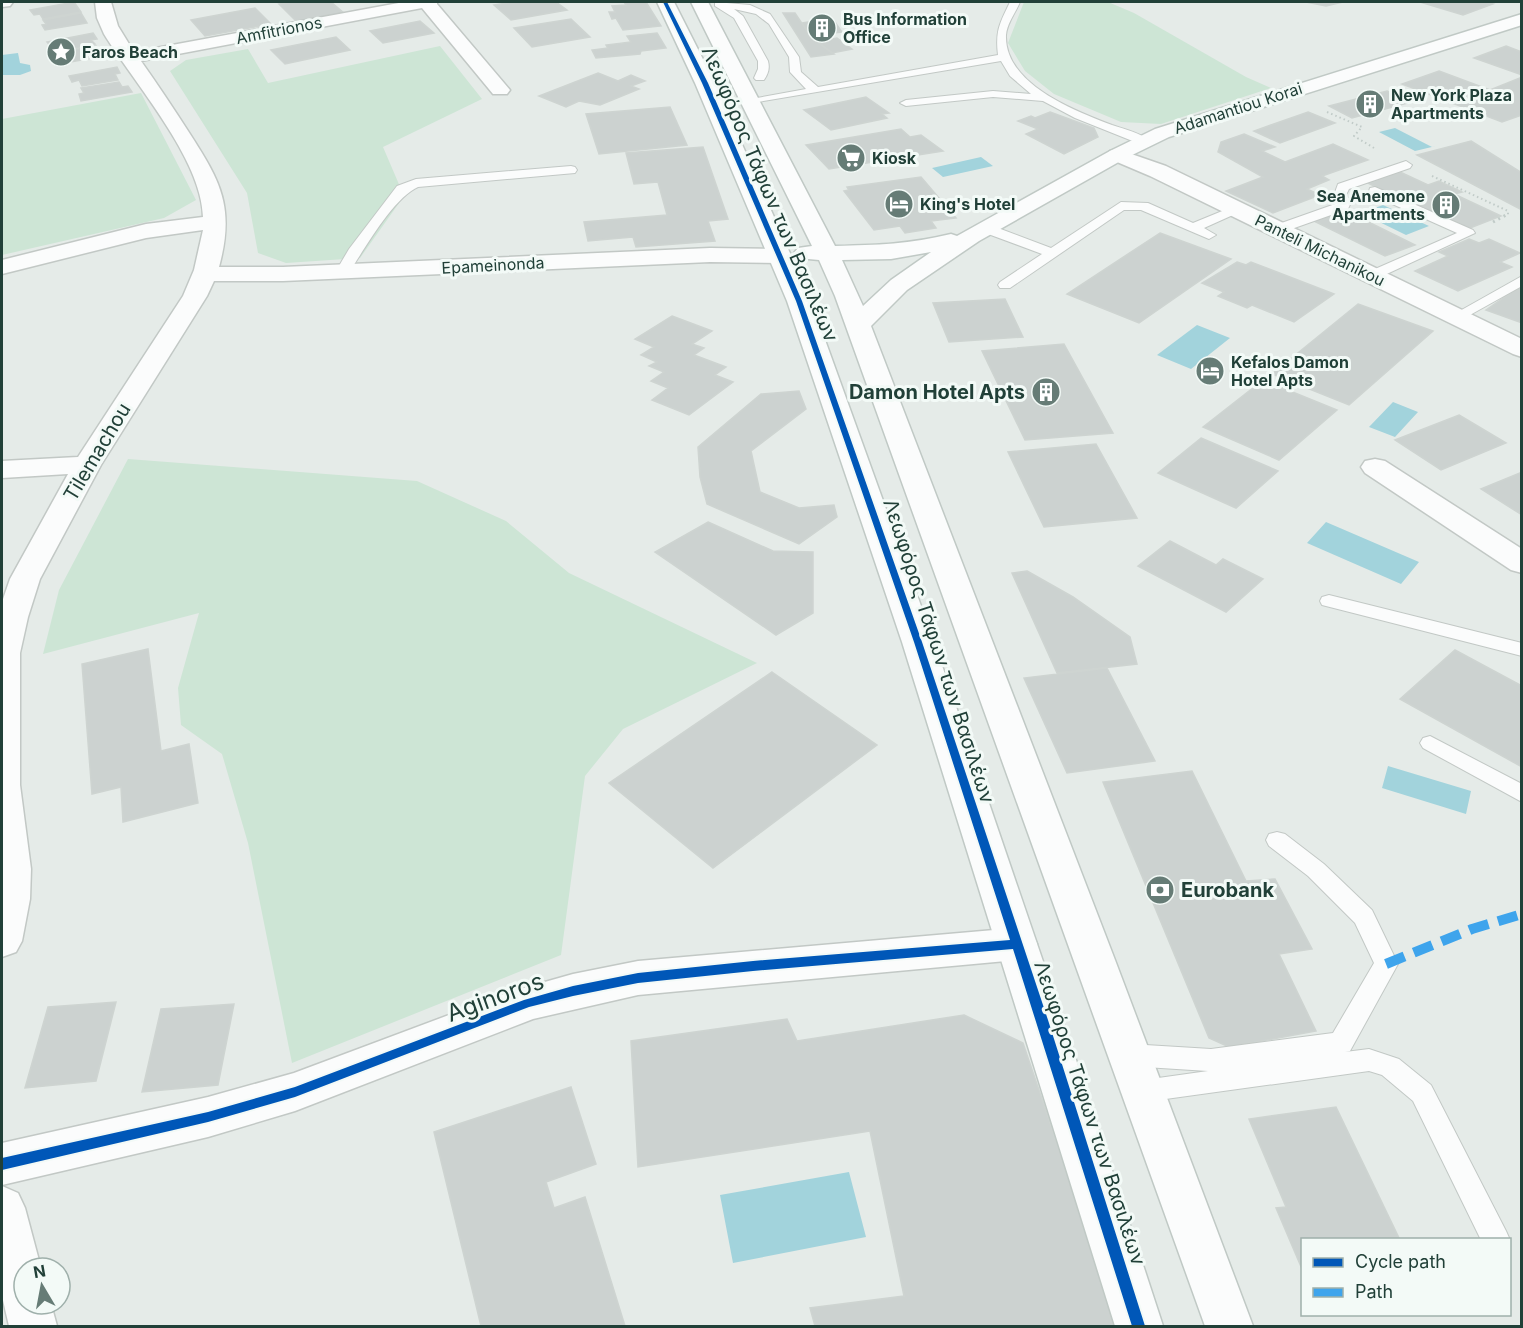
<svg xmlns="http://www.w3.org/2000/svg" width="1523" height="1328" font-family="Inter,sans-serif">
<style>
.green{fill:#cde5d5}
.water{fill:#a2d3dc}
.building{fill:#ccd2d0;stroke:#ced4d1;stroke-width:1.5}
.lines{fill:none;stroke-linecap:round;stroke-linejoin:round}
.lane-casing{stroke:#c2c8c5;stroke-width:2}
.street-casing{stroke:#c2c8c5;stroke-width:3}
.secondary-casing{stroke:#c0c9c5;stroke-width:3}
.path-far1{stroke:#c1cbc8;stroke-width:2;stroke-dasharray:1.5 3;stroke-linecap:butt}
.path{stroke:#c1cbc8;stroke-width:3;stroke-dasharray:2 4;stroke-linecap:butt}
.lane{fill:#fbfcfc;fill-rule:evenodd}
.street{fill:#fbfcfc;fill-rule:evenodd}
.secondary{fill:#fbfcfc;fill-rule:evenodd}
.quiet{stroke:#3ea4ec;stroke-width:10;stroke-dasharray:20 10;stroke-linecap:butt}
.cycleway-casing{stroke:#f3faf7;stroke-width:4}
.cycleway{fill:#0057b8;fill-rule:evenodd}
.labels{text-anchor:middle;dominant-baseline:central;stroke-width:6;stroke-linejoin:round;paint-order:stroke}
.far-poi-label{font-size:16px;font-weight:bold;fill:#214038;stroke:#f3faf7;text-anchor:start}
.far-street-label{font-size:16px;fill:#214038;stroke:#f3faf7}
.street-label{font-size:20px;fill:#214038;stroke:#f3faf7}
.poi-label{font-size:20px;font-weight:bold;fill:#214038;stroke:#f3faf7;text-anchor:end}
.near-street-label{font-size:24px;fill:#214038;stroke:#f3faf7}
</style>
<rect width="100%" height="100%" fill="#e5ebe8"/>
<path class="green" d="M1024,2h84l26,11 112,64 25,11 -110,36 -40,-2 -67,-28 -29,-23 -17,-28z
M440,46l42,53 -99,48 21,49 -44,62 -74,5 -28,-10 -11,-60 -77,-122 16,-11 62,-11 20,34z
M141,93l55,107 -32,18 -162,37v-136z
M128,459l289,22 89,40 63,52 188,90 -134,66 -38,47 -24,179 -269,108 -44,-220 -26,-89 -41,-29 -3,-37 21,-75 -156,41 16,-64z"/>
<path class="water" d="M18,53l2,10 10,2 1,6 -11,4h-18v-20z
M1395,128l37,19 4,-1 -21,5 -36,-19z
M981,157l12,9 -50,11 -11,-9z
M1383,205l46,21 -23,9 -45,-22z
M1197,325l33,13 -39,31 -34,-14z
M1393,402l25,10 -23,25 -26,-10z
M1326,522l93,40 -18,22 -94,-41z
M1388,766l83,25 -5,23 -84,-26z
M849,1172l17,65 -133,26 -13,-68z"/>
<path class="building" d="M74,2l7,10 -38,7 -3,-5 -6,1 -4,-5z
M292,2h39l13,11 -47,9 -18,-18z
M513,2h43l11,8 -56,10 -17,-15z
M624,2h22l15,24 -38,4 -7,-12 -4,1 -3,-7h6l-3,-6 14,-1z
M1306,2h37l-17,4z
M1420,2h65l8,2 -30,11z
M255,8l16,16 -66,12 -14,-16z
M81,13l6,10 -42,7 -3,-5 4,-1 -3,-4z
M783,13h12l16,24 23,17 -23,3z
M571,19l19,18 -58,10 -18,-19z
M420,21l14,12 -51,10 -13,-12z
M808,22h27l7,10 -32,3 -8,-12z
M93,33l4,6 -6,1 4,4 -35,7 -3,-5 -6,1 -4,-5z
M657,33l9,15 -25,3 -1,3 -44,4 -4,-8 16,-2 -2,-3 25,-3 -4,-6z
M336,37l14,13 -65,14 -14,-14z
M837,38l15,11 -20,4 -15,-11z
M96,46l4,4h5l4,5 -49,9 -3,-6 7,-1 -4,-5z
M1506,46l16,6v23l-48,-17z
M117,67l3,6 -5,1 3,6 -36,6 -3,-6 -7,2 -3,-6z
M1439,71l51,19 32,-13v38l-20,7 -100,-38z
M598,73l20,8 13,-6 14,6 -14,5 8,3 -39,16 -21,-4 -13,6 -27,-11z
M119,82l3,5 6,-1 4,6 -51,9 -2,-7 5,-1 -3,-5z
M1387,91l24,11 -59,16 -23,-12z
M866,97l23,16 -7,1 5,4 -56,12 -27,-20z
M670,107l17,38 -88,9 -13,-40z
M1050,112l44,16 4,9 -34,17 -38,-20 12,-5 -20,-8 13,-5 4,2z
M1308,112l27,11 -55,20 -26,-12z
M901,129l9,8 11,-2 22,16 -114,18 -23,-24z
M1244,134l31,13 -13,4 23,11 48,-18 35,16 -46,16 7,4 -22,9 13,6 -47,18 -47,-22 37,-14 -45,-25 3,-10z
M1471,141l51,32v37l-105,-55z
M703,147l25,72 -20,2 7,20 -79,6 -3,-10 -45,4 -4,-19 83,-7 -9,-33 -24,2 -8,-31z
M1400,172l28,13 11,-4 23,11 -8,2 47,22 -36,14 -97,-47z
M921,177l35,41 -25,3 5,7 -31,5 -5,-7 -26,4 -30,-39 5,-1 -2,-3z
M1342,209l73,36 -30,11 -73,-36z
M1160,233l71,26 -92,64 -72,-29z
M1469,239l10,4 10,-4 31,14 -20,9 12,5 -54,24 -43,-20 33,-15 -9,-4z
M1237,262l9,3 5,-3 83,32 -40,28 -42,-17 -5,3 -29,-12 6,-4 -22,-9z
M1522,285v38l-36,-13z
M1005,299l18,38 -74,5 -16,-39z
M1358,304l75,27 -84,74 -77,-31z
M672,316l40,15 -20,13 12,4 -10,7 32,12 -11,8 18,7 -44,33 -37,-15 16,-12 -17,-7 13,-9 -15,-6 8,-4 -16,-7 13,-8 -19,-8z
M1064,344l49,89 -88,7 -43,-89z
M1263,380l74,30 -58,50 -76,-33z
M799,391l7,18 -55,42 9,41 39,16 35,-3 3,12 -38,27 -92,-40 -7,-27 -2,-30 63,-53z
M1459,415l47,28 -65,27 -46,-30z
M1201,438l77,33 -42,37 -78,-35z
M1096,444l41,74 -93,9 -36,-75z
M1522,472v43l-41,-26z
M708,522l65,29 40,1v61l-37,22 -121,-83z
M1170,541l46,24 7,-6 40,20 -37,33 -88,-46z
M1027,571l46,26 57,40 7,27 -80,9 -45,-100z
M148,649l13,102 28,-7 9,59 -75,19 -2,-35 -29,7 -10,-130z
M1455,650l67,36v81l-122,-68z
M1107,668l48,93 -88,12 -43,-95z
M772,672l105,73 -164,123 -104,-85z
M1192,771l54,110 29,-2 37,70 -33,5 37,77 -87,16 -20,-9 -106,-256z
M116,1002l-20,79 -71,7 23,-81z
M234,1004l-16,81 -76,7 19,-83z
M964,1015l59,28 96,283h-304l-5,-18 94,-12 -34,-165 -232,36 -7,-126 156,-22 10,22z
M571,1087l25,77 -50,18 8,26 31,-11 40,129h-144l-47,-194z
M1336,1107l64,133h-98v29l-26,-61 10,-1 -37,-88z"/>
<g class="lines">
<g class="lane-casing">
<path id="lane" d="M715,2l35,3 20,9 29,43 2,15 17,15 180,-32c-3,-25 2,-32 12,-53h10c-4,10 -13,21 -14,33 -2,49 69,76 106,90 12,4 29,8 38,16l-2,3h-8l-65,-26 -32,-17 -50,-4 -87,9 -6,-3 6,-3 87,-9 38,3 -21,-18 -9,-15 -255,43v-4l60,-11 -16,-17 -1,-15 -20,-33 -13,-10 -22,-5 9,7 25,45c2,8 0,13 -4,19h-8l-2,-2 4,-9v-8l-24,-43 -19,-12z
M1406,161l6,4 -2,3 -61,21 -3,6 5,7 -3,7 -65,23 -5,1 -7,-4 2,-3 65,-23 -4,-8 4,-11z
M571,166l4,1 2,3 -2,3 -157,14c-25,11 -54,63 -70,87l-5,1 -7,-4 13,-22 48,-63 19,-7z
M1375,187l98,43 2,3 -99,46h-10l-2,-3 2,-3 91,-40 -87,-39 -1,-3 1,-3z
M1121,202l27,1 45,20 39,-16h10l2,3 -40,18 12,7 -7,4 -68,-29h-17l-114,78h-10l-2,-3 2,-3 42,-28 -62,-23 -2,-3 2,-3h10l61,23z
M1522,276v10l-61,34h-10l-2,-3z
M1329,595l193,48v13l-200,-51 -2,-4 2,-4z
M1430,736l92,48v18l-99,-54 -3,-5 3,-5z
M1277,832l8,2 39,30 48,46 26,54 -48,87 -5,1 24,-3 30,10 32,26 75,146 4,9v1l-29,-1 -68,-139 -31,-26 -13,-4 -225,31 -9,-3 -4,-8 4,-8 9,-3 64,-9 -79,-5 -9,-3 -4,-8 4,-8 9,-3 82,5 122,-16 41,-70 -19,-40 -47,-47 -39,-30 -3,-6 3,-6z"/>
</g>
<g class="street-casing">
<path id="street" d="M2,2h11l-3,4 -8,1z
M95,2h16l7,24 16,26 270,-50h33v2l73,86 -3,4h-14l-71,-86 -281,53c17,24 33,48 49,73 31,48 45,74 29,133h64l427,-19 70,1 8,2 4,5 -4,5 -8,2 -70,-1 -427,19h-69l-7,15 -106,169 -61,114 -12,38 -8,36v132l11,84 -1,30 -8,42 -6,11 -14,5v-355l8,-23 58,-105 -66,4v-17l76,-4 105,-161 11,-26 9,-40 -57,8 -144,36v-14l144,-36 57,-7c-1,-58 -69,-134 -99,-183l-7,-16z
M1117,149l49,17 356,173v18l-9,-3 -363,-178 -40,-17 -3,-4 3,-4z
M1375,459l10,2 137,88v24l-11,-3 -146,-97 -4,-6 4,-6z
M1017,928l14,4 6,12 -6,12 -14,4 -379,35 -105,24 -238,92 -87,26 -206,48v-42l206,-46 86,-24 219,-82 60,-17 65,-13z
M2,1186l16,7 7,15 16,60h-17v36h27l6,22h-48l-7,-30z"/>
</g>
<g class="secondary-casing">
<path id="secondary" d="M657,2h17l41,81 96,218 123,341 129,378 100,306h-48l-213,-684 -115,-341 -92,-218z
M691,2h17l127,244c42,-1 75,-2 116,-12l6,2 153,-85 45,-22 367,-115v11l-353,112 -45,22 -145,82 -72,49 -36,36 244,634 138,366h-48l-370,-1030 -16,-36 -21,-2 -4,-5 4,-5 14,-2zM931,252l-40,28 -28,26 -21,-46 49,-1z"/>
</g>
<path class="path-far1" d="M1327,112l35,15 -8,9 20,12
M1432,176l76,35v5"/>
<path class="path" d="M1493,222l15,-8"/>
<use href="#lane" class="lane"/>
<use href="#street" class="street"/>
<use href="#secondary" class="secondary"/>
<path class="quiet" d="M1386,964l86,-35 50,-15"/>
<g class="cycleway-casing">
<path id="cycleway" d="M663,2h4l41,81 94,218 120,341 126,378 97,306h-13l-119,-377 -260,22 -115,12 -65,13 -44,11 -234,90 -87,25 -206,48v-12l206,-46 87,-25 229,-87 49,-14 65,-13 115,-12 257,-21 -96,-298 -118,-341 -94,-218z"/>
</g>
<use href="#cycleway" class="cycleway"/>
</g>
<defs>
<g id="building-disc" transform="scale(1.5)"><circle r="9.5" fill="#667c76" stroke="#f3faf7"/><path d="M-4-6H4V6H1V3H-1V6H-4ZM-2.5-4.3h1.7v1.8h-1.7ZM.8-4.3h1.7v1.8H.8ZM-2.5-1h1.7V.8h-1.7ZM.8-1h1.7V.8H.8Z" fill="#fff"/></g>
<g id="sight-disc" transform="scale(1.5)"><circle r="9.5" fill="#667c76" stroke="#f3faf7"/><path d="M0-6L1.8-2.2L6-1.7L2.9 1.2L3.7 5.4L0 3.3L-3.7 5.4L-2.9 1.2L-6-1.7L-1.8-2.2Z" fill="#fff"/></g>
<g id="supermarket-disc" transform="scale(1.5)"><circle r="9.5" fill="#667c76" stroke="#f3faf7"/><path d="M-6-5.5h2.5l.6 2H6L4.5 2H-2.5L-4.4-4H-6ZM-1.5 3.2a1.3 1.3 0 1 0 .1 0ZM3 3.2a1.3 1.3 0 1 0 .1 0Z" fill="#fff"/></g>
<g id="hotel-disc" transform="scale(1.5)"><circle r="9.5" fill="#667c76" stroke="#f3faf7"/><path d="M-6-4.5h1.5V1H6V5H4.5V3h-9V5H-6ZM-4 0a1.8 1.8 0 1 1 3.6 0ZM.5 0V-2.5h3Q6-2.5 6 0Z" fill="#fff"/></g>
<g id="bank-disc" transform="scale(1.5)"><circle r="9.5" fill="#667c76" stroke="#f3faf7"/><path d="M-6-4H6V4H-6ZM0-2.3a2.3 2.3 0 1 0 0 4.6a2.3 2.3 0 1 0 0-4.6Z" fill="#fff"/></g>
</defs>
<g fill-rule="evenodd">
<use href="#building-disc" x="822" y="28"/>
<use href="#sight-disc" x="61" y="52"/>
<use href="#building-disc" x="1370" y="104"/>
<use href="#supermarket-disc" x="851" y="158"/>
<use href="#hotel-disc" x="899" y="204"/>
<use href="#building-disc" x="1446" y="205"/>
<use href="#hotel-disc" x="1210" y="371"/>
<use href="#building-disc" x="1046" y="392"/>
<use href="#bank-disc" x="1160" y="890"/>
</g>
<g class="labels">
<g class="far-poi-label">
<text x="843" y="19">Bus Information<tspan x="843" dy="18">Office</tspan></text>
<text x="82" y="52">Faros Beach</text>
<text x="1391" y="95">New York Plaza<tspan x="1391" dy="18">Apartments</tspan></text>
<text x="872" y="158">Kiosk</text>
<text x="1425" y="196" text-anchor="end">Sea Anemone<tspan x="1425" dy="18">Apartments</tspan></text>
<text x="920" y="204">King's Hotel</text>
<text x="1231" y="362">Kefalos Damon<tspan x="1231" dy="18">Hotel Apts</tspan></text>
</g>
<g class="far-street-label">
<text transform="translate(279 30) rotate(-11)">Amfitrionos</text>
<text transform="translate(1238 108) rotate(-18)">Adamantiou Korai</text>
<text transform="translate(1320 250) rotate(26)">Panteli Michanikou</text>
<text transform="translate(493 265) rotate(-3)">Epameinonda</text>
</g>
<g class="street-label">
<text transform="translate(770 194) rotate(67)">Λεωφόρος Τάφων των Βασιλέων</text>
<text transform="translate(97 452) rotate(-59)">Tilemachou</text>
<text transform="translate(939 651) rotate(72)">Λεωφόρος Τάφων των Βασιλέων</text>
<text transform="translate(1090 1113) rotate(72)">Λεωφόρος Τάφων των Βασιλέων</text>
</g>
<g class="poi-label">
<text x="1025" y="392">Damon Hotel Apts</text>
<text x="1181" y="890" text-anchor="start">Eurobank</text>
</g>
<g class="near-street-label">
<text transform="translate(495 997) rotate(-20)">Aginoros</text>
</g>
</g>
<rect width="1523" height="1328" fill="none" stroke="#214038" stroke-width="6"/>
<rect x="1301" y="1238" width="210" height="78" fill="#f3faf7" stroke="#9fb0ab" stroke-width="1.5"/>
<rect x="1313" y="1258" width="30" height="9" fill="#0057b8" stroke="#9fb0ab" stroke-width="1.5"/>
<text x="1355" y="1268" font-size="18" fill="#214038">Cycle path</text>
<rect x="1313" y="1288" width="30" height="9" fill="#3ea4ec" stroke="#9fb0ab" stroke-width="1.5"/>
<text x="1355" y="1298" font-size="18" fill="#214038">Path</text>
<g transform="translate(42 1286) rotate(350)"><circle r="28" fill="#f3faf7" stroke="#9fb0ab" stroke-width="1.5"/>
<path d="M0-4.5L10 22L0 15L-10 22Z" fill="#667c76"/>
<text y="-9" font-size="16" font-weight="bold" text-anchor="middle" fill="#214038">N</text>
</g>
</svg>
